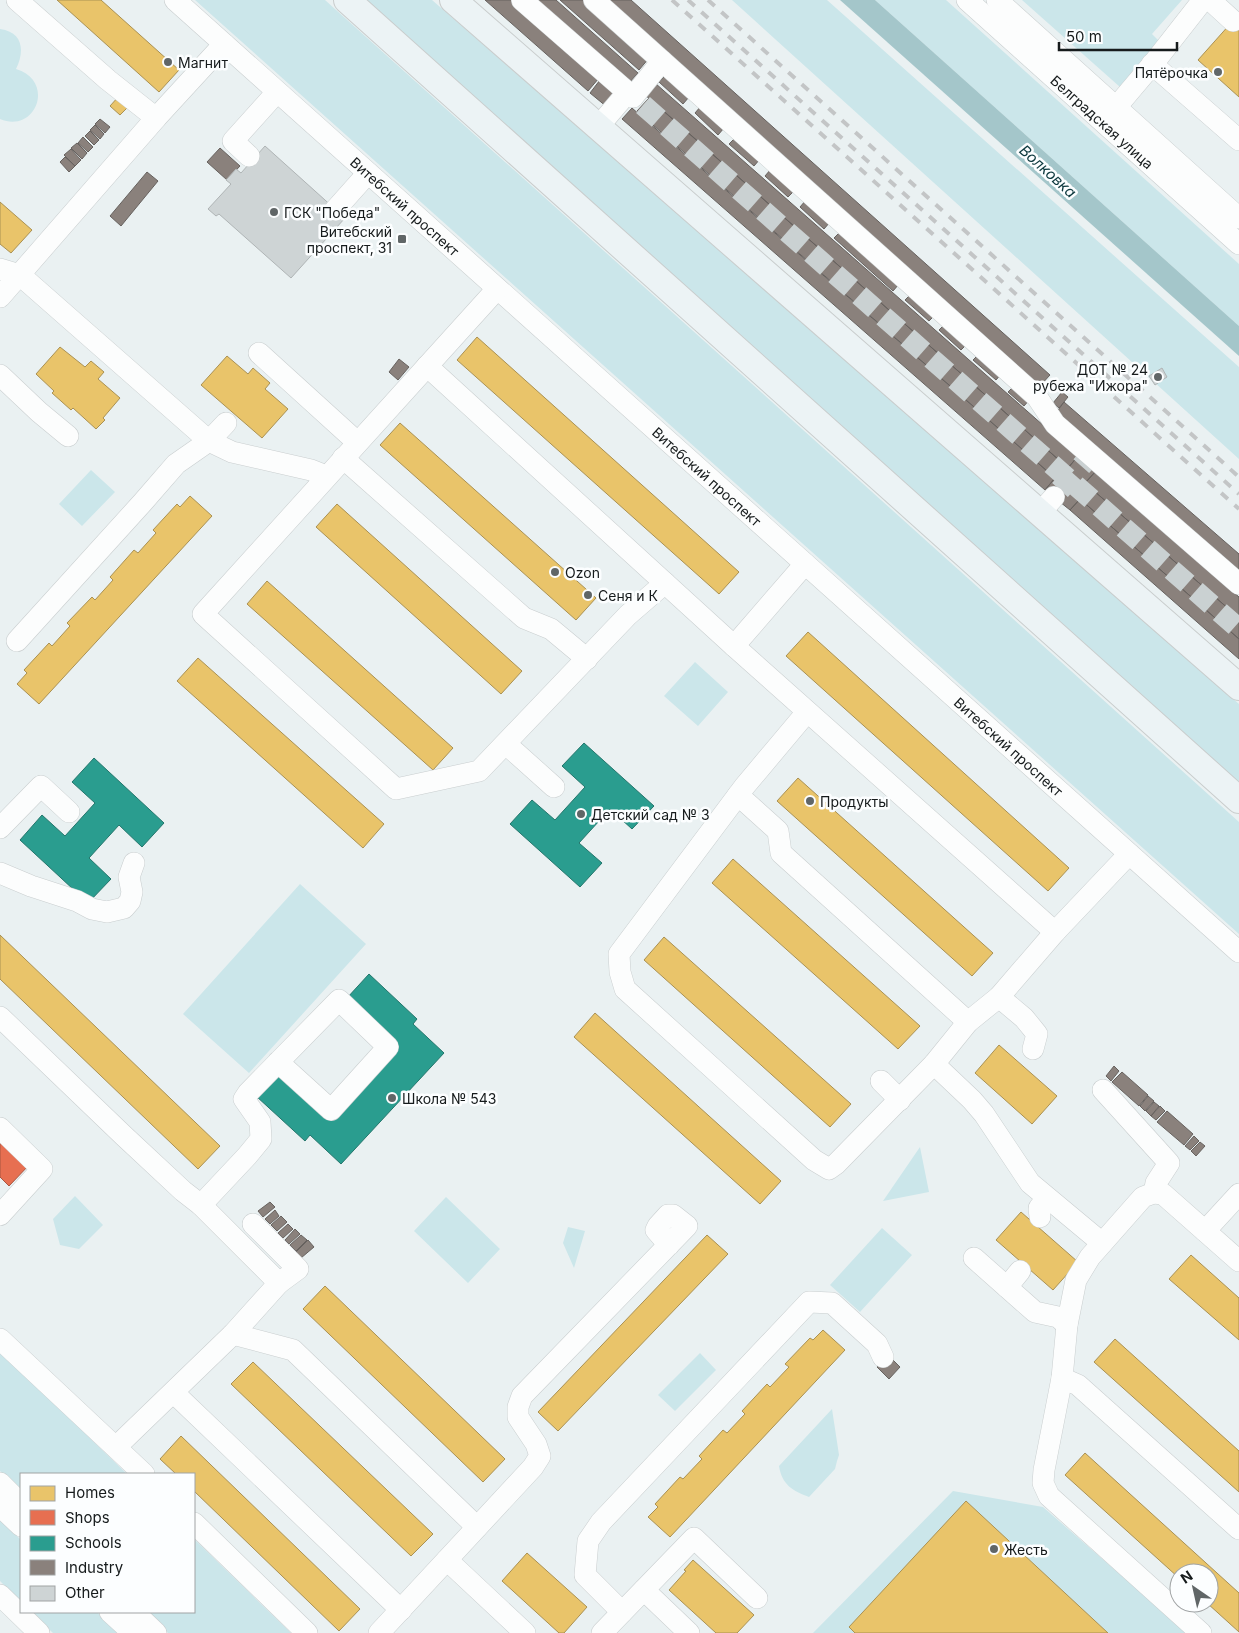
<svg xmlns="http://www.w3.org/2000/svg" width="1239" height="1633" font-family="Inter,sans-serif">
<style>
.green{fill:#cbe6ea}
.water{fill:#a4c6ca}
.homes{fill:#e9c46a;stroke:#aa9153}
.shops{fill:#e76f51;stroke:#a85641}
.schools{fill:#2a9d8f;stroke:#24766c}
.industry{fill:#8a817c;stroke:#67625f}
.building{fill:#ced4d5;stroke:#afb4b5}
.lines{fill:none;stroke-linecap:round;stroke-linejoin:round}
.minor-tunnel{stroke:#cad1d2;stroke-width:21;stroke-dasharray:21 11;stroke-linecap:butt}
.minor-casing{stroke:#c9cecf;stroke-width:22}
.major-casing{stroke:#c9cdcd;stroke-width:28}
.minor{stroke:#fcfdfd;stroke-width:21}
.major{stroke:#ecf3f5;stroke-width:26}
.rail{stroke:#c3c5c6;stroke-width:4;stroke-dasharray:9 9;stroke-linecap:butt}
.poi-dot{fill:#606667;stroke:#fcfeff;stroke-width:2}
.labels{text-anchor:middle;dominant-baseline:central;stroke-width:5;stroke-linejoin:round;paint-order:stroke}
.poi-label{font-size:14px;fill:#161b1c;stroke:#fcfeff;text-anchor:start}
.street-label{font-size:14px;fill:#161b1c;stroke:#fcfeff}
.water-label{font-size:15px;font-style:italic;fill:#0d393e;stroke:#fcfeff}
</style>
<rect width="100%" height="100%" fill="#eaf1f2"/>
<path class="green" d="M195,0h130l914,822v112z
M366,0h66l807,704v81z
M732,0h95l412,367v92z
M875,0h71l293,264v62z
M1022,0h160l-30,34 7,7 -39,46z
M0,29c23,3 25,22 16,40 40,12 20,65 -16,50z
M91,470l24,22 -33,34 -23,-22z
M695,662l33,30 -30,34 -34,-30z
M300,884l66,60 -117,129 -66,-59z
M920,1147l9,45 -46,9z
M75,1196l28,29 -24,24 -19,-4 -7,-26z
M446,1197l54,52 -32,34 -54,-52z
M568,1227l17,4 -11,37 -11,-25z
M882,1228l30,27 -52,57 -30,-27z
M0,1351l127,123h-106v18l-21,-21z
M700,1353l16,17 -41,41 -17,-16z
M832,1409l7,46 -2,6 -2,8 -26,28c-16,-6 -27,-12 -30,-31z
M953,1491l90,16 144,126h-374z
M0,1519l21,21v62l-21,-21z
M194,1539l97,94h-123l-22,-21h48z
M31,1612h66l22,21h-66z"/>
<path class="water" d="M840,0h35l364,326v30z"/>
<path class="homes" d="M57,0h44l78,70 -20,22z
M1239,14v83l-41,-37z
M119,96l10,10 -9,9 -10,-9z
M0,202l32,28 -21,23 -11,-9z
M477,337l262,235 -20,22 -262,-234z
M60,347l25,20 6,-6 13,11 -6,7 22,19 -17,20 2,2 -9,9 -23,-21 -2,2 -19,-17 2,-2 -18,-17z
M227,356l21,18 5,-6 17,15 -5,6 23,20 -26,29 -61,-53z
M400,423l196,175 -20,22 -196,-175z
M190,496l22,20 -173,188 -22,-20 10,-11 -3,-3 25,-27 3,3 18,-20 -3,-3 25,-26 3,3 18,-20 -3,-3 24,-27 4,3 18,-20 -3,-3 24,-26 3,3z
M337,504l185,167 -21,23 -185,-167z
M267,581l186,167 -20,22 -186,-166z
M808,632l261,236 -21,23 -262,-235z
M198,658l186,166 -21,24 -186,-167z
M798,778l195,175 -21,23 -195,-175z
M733,859l187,167 -22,23 -186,-166z
M0,935l220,211 -22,23 -198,-190z
M664,937l187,167 -21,23 -186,-167z
M595,1013l186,168 -21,23 -186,-167z
M999,1045l58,51 -25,28 -57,-51z
M1021,1212l57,50 -25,28 -57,-50z
M707,1235l21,19 -170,177 -20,-19z
M1191,1255l48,43v42l-70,-61z
M325,1286l180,173 -22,23 -180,-173z
M823,1330l22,20 -175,187 -22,-20 10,-10 -3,-3 25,-27 3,2 19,-20 -3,-3 24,-26 4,3 18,-19 -3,-3 25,-27 3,3 19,-20 -4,-3 25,-26 3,2z
M1115,1339l124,112v41l-145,-130z
M253,1362l180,172 -22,22 -180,-172z
M181,1436l179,173 -21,22 -145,-140v-17h-18l-16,-15z
M1085,1453l154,140v39l-32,-29h2v-30h-30v5l-114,-103z
M966,1501l142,132h-253l-6,-6z
M527,1553l60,54 -23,26h-5l-57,-52z
M693,1560l61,55 -17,18h-21l-47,-43 17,-19 -2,-1z"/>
<path class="shops" d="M0,1134l31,29 -22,23 -9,-9z"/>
<path class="schools" d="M584,743l70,63 -22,23 -22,-20 -31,34 23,20 -22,24 -70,-63 22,-24 23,20 30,-33 -23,-21z
M94,758l70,65 -22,24 -23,-22 -30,33 22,21 -23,24 -68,-63 22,-25 23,21 30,-33 -23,-21z
M369,974l48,45 -4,5 31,29 -103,111 -31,-29 -5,6 -49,-45 22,-25 51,48 69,-74 -51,-47z"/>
<path class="industry" d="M485,0h26l88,78 -11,13z
M533,0h23l82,73 -10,11z
M560,0h24l65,58 -10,12z
M606,0h25l419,375 -11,12z
M665,76l24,21 -6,7 -24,-22z
M600,80l18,15 -11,12 -17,-14z
M655,83l423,373 -10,12 -424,-374z
M649,98l419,370 10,-12 18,15 -11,12 154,135v21l-159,-140 -10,11 -25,-20 10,-12 -418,-367z
M701,106l23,22 -6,7 -23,-22z
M632,108l423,370 -10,12 -423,-371z
M100,119l10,8 -5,6 -10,-9z
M95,125l9,9 -4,5 -10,-9z
M90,131l9,9 -5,5 -9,-9z
M83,137l10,10 -5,5 -10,-9z
M736,137l24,22 -6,7 -25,-22z
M77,143l10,10 -5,6 -11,-11z
M220,148l20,18 -13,14 -20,-18z
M71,149l10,11 -6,6 -11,-11z
M65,157l10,9 -6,6 -9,-10z
M771,169l24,21 -7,7 -23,-21z
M147,172l11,9 -37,45 -11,-10z
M806,200l24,22 -6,7 -24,-22z
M841,231l58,53 -6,7 -59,-53z
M911,294l24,21 -6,6 -24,-21z
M945,324l22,20 -6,6 -22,-20z
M980,353l22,20 -6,7 -23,-20z
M399,359l10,8 -11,13 -9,-8z
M1015,385l15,14 -6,7 -16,-14z
M1062,392l6,5 -9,11 -6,-5z
M1064,402l175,152v21l-183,-162z
M1096,471l143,126v21l-154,-135z
M1080,499l159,140v20l-169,-149z
M1114,1066l5,5 -8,10 -5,-5z
M1122,1072l26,23 -9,11 -27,-24z
M1148,1096l6,5 -9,10 -5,-5z
M1154,1102l5,4 -8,10 -5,-5z
M1160,1106l5,5 -9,9 -5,-4z
M1167,1111l26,23 -9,11 -27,-23z
M1194,1136l5,5 -9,9 -5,-4z
M1200,1142l5,4 -9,10 -5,-5z
M270,1202l5,5 -12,10 -5,-6z
M275,1210l4,6 -9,8 -5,-5z
M281,1216l6,6 -10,9 -6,-6z
M288,1224l5,5 -10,9 -5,-5z
M295,1229l5,5 -11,10 -4,-4z
M301,1235l6,5 -11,11 -6,-6z
M308,1240l6,7 -13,11 -5,-6z
M888,1355l12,12 -11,12 -12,-12z"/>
<path class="building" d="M265,146l80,72 -54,60 -72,-64 -3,2 -8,-7 23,-25 -5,-4 10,-11 5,4z
M1162,368l5,9 -12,8 -6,-9z"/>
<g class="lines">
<path class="minor-tunnel" d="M643,105l596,524
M1060,490l25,-28"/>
<g class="minor-casing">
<g id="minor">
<path d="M17,0l91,80 48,38"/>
<path id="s1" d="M175,0l1064,952"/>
<path d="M522,0l111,97 29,-36"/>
<path d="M594,0l443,397 18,27 184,160"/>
<path id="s2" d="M967,0l272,244"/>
<path d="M997,0l242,218"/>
<path d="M1210,0l23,21"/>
<path d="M1152,64l87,76"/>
<path d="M1107,118l49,-58 47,-60"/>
<path d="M598,127l29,-34"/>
<path d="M249,156l-16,-15 44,-49"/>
<path d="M335,210l33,-37"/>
<path d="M0,269l20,6 189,166 23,11 79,18 15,6"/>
<path d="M497,289l-294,325 193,175 83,-18 149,-156 37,-32"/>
<path d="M0,297l156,-179 68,-74"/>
<path d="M259,353l98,89"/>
<path d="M427,366l307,280 321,286"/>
<path d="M0,375l39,37 29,24"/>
<path d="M343,458l181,160 27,11 36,30"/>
<path d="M1040,513l14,-16"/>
<path d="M17,641l126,-139 33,-38 33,-23 17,-18"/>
<path d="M734,646l71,-82"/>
<path d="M807,712l-63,75 -125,167 1,18 5,17 189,171 15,9 7,-5 98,-100 34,-42 31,-25 56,-65 74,-78"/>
<path d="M506,744l48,43"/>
<path d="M738,795l40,36 3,22 187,169"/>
<path d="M0,828l41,-42 28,26"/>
<path d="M0,873l31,13 46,15 15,8 15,3 17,-4 6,-7 2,-9 -3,-15 5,-14"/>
<path d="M999,997l25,21 13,16 -4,15"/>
<path d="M0,1017l124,119 59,55 18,14 78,78 -46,51 -117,113"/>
<path d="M934,1064l38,36 12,14 46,69 72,60"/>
<path d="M881,1081l19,19"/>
<path d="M1103,1090l66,73 -13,20 -2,10"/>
<path d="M0,1128l42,41 -42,46"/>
<path d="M201,1205l46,-49 14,-17 -1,-17 -16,-23 4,-6 91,-93 49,47 -57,63 -53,-48"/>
<path d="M1040,1217l-1,-9 8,-10"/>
<path d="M253,1224l45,45 -19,14"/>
<path d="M1205,1231l34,-37"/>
<path d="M974,1258l61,54 23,5 9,8"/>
<path d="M1007,1287l13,-16"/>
<path d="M233,1334l60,16 184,177"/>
<path d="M0,1339l144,135"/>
<path d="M1062,1378l16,7 161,144"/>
<path d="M174,1393l227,217"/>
<path d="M0,1483l21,21"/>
<path d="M0,1506l21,20"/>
<path d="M194,1523l113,110"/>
<path d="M447,1560l78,73"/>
<path d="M644,1590l45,43"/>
<path d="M0,1595l39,38"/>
<path d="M110,1612l23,21"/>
<path d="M134,1612l22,21"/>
<path d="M622,1612l-37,-37 3,-34 13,-19 208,-220 23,1 45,41 6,13"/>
<path d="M379,1633l154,-166 7,-11 -4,-12 -18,-27v-10l4,-11 165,-170 -14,-11h-5l-10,11 -2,4 13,15"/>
<path d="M602,1633l92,-95 63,60"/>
<path d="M1201,1633l-152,-137 -6,-13 1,-13 18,-92 5,-53 9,-45 14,-23 53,-60 11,-4 9,1 76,67"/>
</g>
</g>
<g class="major-casing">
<path id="major" d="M347,0l892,800
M453,0l786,687"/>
</g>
<use href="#minor" class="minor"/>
<use href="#major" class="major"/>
<path class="rail" d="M672,0l567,509
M688,0l551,494
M708,0l531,477"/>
</g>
<g class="poi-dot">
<circle cx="168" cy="62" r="5"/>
<circle cx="1218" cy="72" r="5"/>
<circle cx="274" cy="212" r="5"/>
<rect x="397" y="234" width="10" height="10" rx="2.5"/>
<circle cx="1158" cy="377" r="5"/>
<circle cx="555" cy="572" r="5"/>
<circle cx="588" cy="595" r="5"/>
<circle cx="810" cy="801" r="5"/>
<circle cx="581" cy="814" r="5"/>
<circle cx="392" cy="1098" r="5"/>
<circle cx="994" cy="1549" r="5"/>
</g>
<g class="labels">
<g class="poi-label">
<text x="178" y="62">Магнит</text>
<text x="1208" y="72" text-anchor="end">Пятёрочка</text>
<text x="284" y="212">ГСК "Победа"</text>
<text x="392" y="231" text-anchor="end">Витебский<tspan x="392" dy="16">проспект, 31</tspan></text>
<text x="1148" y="369" text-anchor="end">ДОТ № 24<tspan x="1148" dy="16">рубежа "Ижора"</tspan></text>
<text x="565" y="572">Ozon</text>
<text x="598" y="595">Сеня и К</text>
<text x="820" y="801">Продукты</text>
<text x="591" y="814">Детский сад № 3</text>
<text x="402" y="1098">Школа № 543</text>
<text x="1004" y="1549">Жесть</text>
</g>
<g class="street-label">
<text stroke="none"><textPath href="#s2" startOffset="182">Белградская улица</textPath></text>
<text stroke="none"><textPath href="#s1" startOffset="309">Витебский проспект</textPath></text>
<text stroke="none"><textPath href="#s1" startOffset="714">Витебский проспект</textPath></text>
<text stroke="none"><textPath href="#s1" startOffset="1119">Витебский проспект</textPath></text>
</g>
<g class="water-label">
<text transform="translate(1048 171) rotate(42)">Волковка</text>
</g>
</g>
<rect x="20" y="1473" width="175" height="140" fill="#fcfeff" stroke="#a0a3a4"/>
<rect x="30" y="1486" width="25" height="15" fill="#e9c46a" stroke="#a0a3a4"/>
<text x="65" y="1498" font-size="15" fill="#161b1c">Homes</text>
<rect x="30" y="1510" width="25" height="15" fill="#e76f51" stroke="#a0a3a4"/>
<text x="65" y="1523" font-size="15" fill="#161b1c">Shops</text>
<rect x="30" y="1536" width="25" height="15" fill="#2a9d8f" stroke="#a0a3a4"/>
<text x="65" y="1548" font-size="15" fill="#161b1c">Schools</text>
<rect x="30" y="1560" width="25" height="15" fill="#8a817c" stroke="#a0a3a4"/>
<text x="65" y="1573" font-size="15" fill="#161b1c">Industry</text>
<rect x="30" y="1586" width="25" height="15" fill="#ced4d5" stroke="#a0a3a4"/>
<text x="65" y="1598" font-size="15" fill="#161b1c">Other</text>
<g transform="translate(1194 1588) rotate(326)"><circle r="24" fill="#fcfeff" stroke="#a0a3a4"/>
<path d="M0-4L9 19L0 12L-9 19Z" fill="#606667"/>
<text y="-8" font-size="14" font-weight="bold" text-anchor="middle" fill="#161b1c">N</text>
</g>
<path d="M1059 42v8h118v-8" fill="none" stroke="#161b1c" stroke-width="2.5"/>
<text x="1066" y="42" font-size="15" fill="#161b1c" stroke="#fcfeff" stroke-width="4" paint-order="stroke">50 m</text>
</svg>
